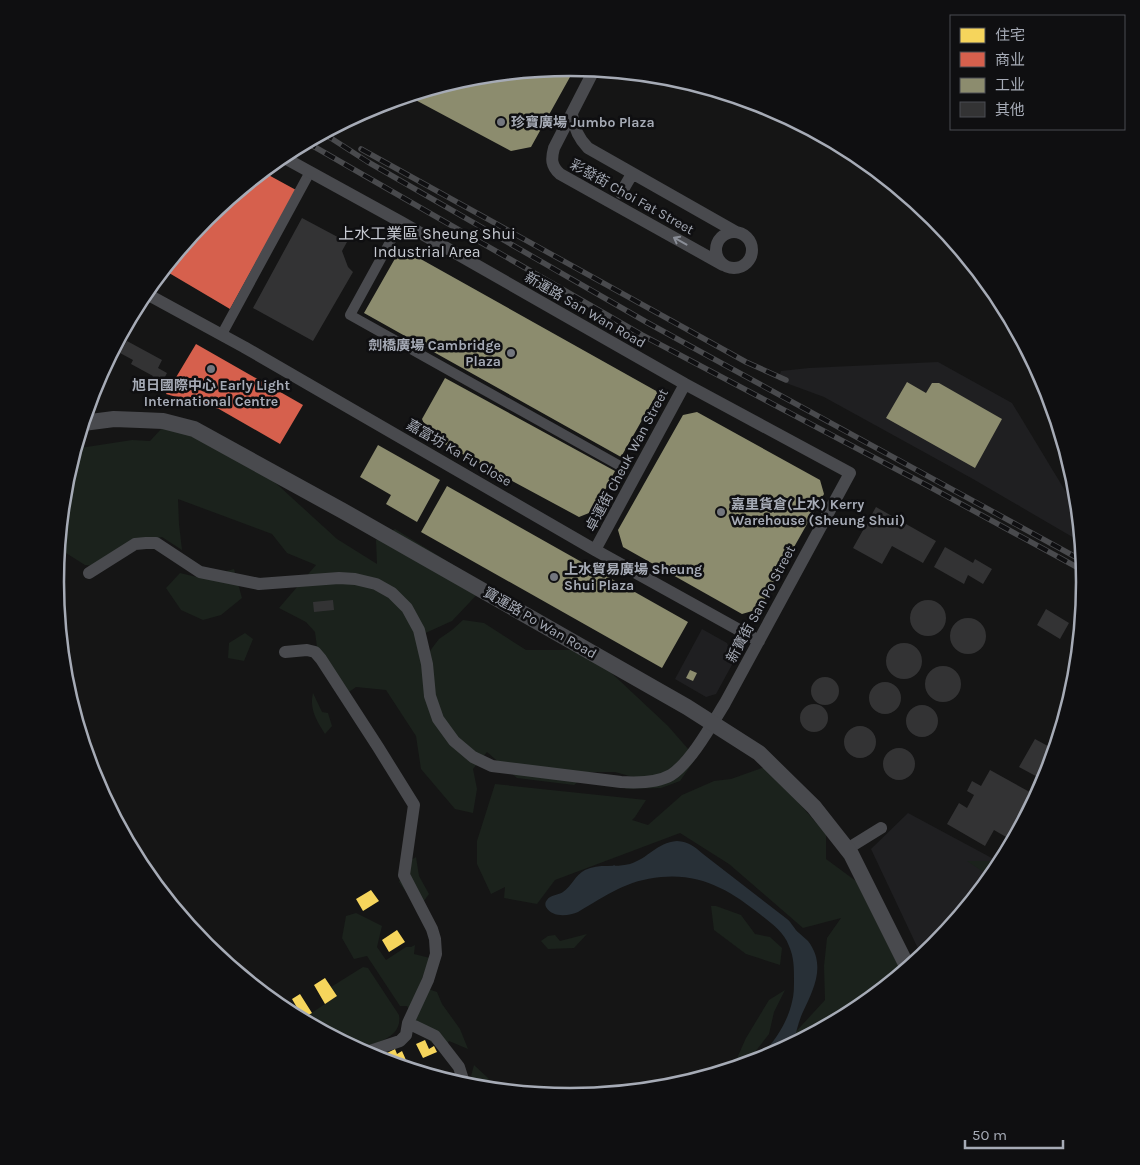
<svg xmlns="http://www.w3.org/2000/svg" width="1140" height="1165" font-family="Karla,'Noto Sans SC',sans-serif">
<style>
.built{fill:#1f1f21}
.green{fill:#1b221c}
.water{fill:#283037}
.homes{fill:#f6d55c}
.shops{fill:#d6604d}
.industry{fill:#8c8c6e}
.building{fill:#333334}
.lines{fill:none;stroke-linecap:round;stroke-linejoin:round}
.pedestrian{stroke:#494a4e;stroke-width:10}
.minor{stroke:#494a4e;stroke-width:12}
.tertiary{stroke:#494a4e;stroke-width:16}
.rail-casing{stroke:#494a4d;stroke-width:5.5}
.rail{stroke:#0f0f11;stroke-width:4;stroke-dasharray:11;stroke-linecap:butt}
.oneway{stroke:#8a8e97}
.poi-dot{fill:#73767e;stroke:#0f0f11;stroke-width:2}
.labels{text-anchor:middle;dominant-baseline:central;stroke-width:5;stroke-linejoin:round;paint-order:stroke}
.poi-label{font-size:14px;font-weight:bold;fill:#a6abb6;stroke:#0f0f11;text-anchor:start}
.street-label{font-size:14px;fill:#a6abb6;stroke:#0f0f11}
.quarter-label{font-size:16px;fill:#c7cad2;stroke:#0f0f11}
.rim{fill:none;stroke:#a6abb6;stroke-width:2.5}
</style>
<rect width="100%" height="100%" fill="#151515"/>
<path class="built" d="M938,362l74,41 66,109 3,30 -108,-63 -149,-82 -46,-17 3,-9 28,-3z
M702,629l25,14 7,18 -18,33 -10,3 -31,-18z
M908,813l93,50 -3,6 -64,78 -12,10 -51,-108z"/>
<path class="green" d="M157,413l111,63 69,63 40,25 -1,-24 19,-11 91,56 -34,36 -31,14 2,25 16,-21 13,-9 11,-10 21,3 42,27h50l28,16 64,60 28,32 -16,23 -19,7 -36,1 8,-12 -18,-5h-25l-16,13 -57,-7 -30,-26 -14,17 4,20 -4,24 -18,-4 -34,-40 -5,-33 -30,-46 -30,-3 -7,5 -32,-45 -2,-15 -9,-10 -27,-14 37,-43 -29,-12 -15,-19 -94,-35 1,25 3,26 -20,-13 -34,9 -34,20 -9,-1 -27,-17 7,-66 9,-31 6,-3 52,-8 18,1 12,-13z
M234,569l8,29 -21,17 -18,5 -22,-10 -15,-22 14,-15 21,5z
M245,633l8,6 -9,22 -16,-3 1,-15z
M313,693l9,19 6,1 4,13 -7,8c-8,-13 -16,-25 -12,-41z
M765,767l19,19 42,48v25l34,25 43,88 -47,39 -77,41v-2l46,-50 -1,-34 3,-28 14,-20 -38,10 -74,-64 -49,-31 -125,47 -18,24 -33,-6 1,-11 -14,7 -14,-30v-23l18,-57 151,16 -11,17 -3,3 16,5 34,-30 32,-14 17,-2z
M416,857l3,19 10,18 -11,15 -19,-27 7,-19z
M967,861h26l7,3 -9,13z
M711,906h5l25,9 14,19 15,3 12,11 -2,17 -34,-11 -32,-24z
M356,913l26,13 -5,21 9,13 20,-13h5l4,-2 -1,9 16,4 -11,28 18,6 5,12 18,25 8,20 -19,-8 -6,10 -20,-15 -16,-30h-7l-33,-50 -13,3 -12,-21 4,-22z
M587,934l-13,14 -26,1 -7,-8 7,-5 7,-1 5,6z
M363,967l5,1 31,47c4,24 -25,28 -42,35l-72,-39 10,-6 9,13 33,-22 -6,-9z
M785,990l-11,22 -5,22 -18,23 -14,11 -61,18 13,-14 45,-7 12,-27 23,-38z
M474,1065l14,13 9,12 -26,-2 -2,-4z"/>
<path class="water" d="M677,841c12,1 17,5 26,13l84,65c5,4 7,10 12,14 3,3 6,5 9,8 19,25 5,49 -6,73 -4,9 -6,20 -9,30l-26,14 -13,4c17,-15 33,-37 38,-60 2,-7 2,-15 2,-23 0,-11 0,-22 -5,-33 -5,-14 -17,-22 -28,-31 -30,-24 -59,-42 -100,-38 -34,3 -54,18 -83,35 -9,4 -26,6 -32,-5 -1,-2 -1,-5 1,-7 3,-5 12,-5 16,-8 9,-6 12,-17 22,-22 14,-7 30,-2 45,-6 19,-6 26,-21 47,-23z"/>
<path class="homes" d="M259,175l14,8 1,5 5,-2 4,18 -4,2 1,7 -8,15 -4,-3 -19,32 5,3 -15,27 -4,-3 -3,5 2,7 -14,3 -4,-16 5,-2 -7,-5 -1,2 1,5 -6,2 1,2 -7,1 -3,-11 6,-3 -11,-6 3,9 -5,1 -1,-3 -8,3 -3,-11 3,-1 -5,-2 -5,7 -6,-3 1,-4 18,-21 8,3 -5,11 3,2 3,-4 2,1 1,-2 4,2 3,-3 7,5 -3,7 4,2 5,-8 7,6 -3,5 2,1 1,-2 2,2 1,-2 5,3 1,-3 -6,-4 3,-3 -2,-1 6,-14 10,5 1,-3 -3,-2 2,-3 -5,-3 7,-14 7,5 2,-4 -7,-4 8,-13 8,4 4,-6 -2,-5 -6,1v-3l-6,1 -1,-4 4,-1 -1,-5 2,-1 -1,-3 6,-2 -2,-5 -2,3 -2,-1 -1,3 -2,-1 -3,4 -7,-4z
M371,890l8,11 -16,10 -7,-12z
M397,930l8,12 -16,10 -7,-12z
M325,978l12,18 -12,8 -11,-19z
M300,994l12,19 -9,5 -11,-19z
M425,1040l4,9 5,-3 3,6 -14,6 -7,-14z
M395,1049l2,5 5,-3 4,9 -11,5 -6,-2 -4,-9z"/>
<path class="shops" d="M263,172l33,18 -66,119 -66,-39 42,-52z
M196,344l107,61 -23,39 -61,-35 -53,-15z"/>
<path class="industry" d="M570,68h5l-44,79 -20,4 -103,-55 62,-19z
M401,248l257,144 -37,65 -257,-144z
M445,378l170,93 -21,40 -15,6 -150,-81 -7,-17z
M907,382l19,11 6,-10h7l63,36 -27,49 -89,-50z
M697,412l123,68 4,14 -65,115 -17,5 -119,-67 -5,-17 65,-115z
M378,445l62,35 -23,42 -31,-18 5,-9 -31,-18z
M447,486l241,136 -26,46 -241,-136z
M690,670l7,3 -4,8 -7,-3z"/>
<path class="building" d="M302,218l45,24 -5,9 6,16 5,5 -40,69 -60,-33z
M127,341l35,19 -4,8 9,5 -8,15 -10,-5 4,-7 -22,-12 2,-4 -13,-7z
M876,507l60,34 -13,22 -31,-17 -10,18 -29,-16z
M945,547l28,16 2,-4 17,10 -9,15 -15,-9 -4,9 -30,-17z
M333,600l1,10 -20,2 -1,-10z
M910 618a18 18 0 1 1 36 0a18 18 0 1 1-36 0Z
M1046,609l23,14 -9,16 -23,-14z
M950 636a18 18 0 1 1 36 0a18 18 0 1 1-36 0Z
M886 661a18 18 0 1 1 36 0a18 18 0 1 1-36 0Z
M925 684a18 18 0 1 1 36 0a18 18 0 1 1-36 0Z
M811 691a14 14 0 1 1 28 0a14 14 0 1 1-28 0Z
M869 698a16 16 0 1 1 32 0a16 16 0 1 1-32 0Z
M800 718a14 14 0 1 1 28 0a14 14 0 1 1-28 0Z
M906 721a16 16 0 1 1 32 0a16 16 0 1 1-32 0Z
M844 742a16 16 0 1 1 32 0a16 16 0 1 1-32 0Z
M1035,739l20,11 -10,31 -26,-14z
M883 764a16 16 0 1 1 32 0a16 16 0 1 1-32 0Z
M990,770l47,26 -24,45 -19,-11 -9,16 -38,-22 12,-21 8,5 7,-13 -7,-4 5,-10 9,5z"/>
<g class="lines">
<path class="pedestrian" d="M401,222l-51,93 272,152
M222,334l88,-162"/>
<path class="minor" d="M594,70l-40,78c-3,11 -3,18 6,26l163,91
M572,114c2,14 6,24 16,34l148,84
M621,193l11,-19
M716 250a18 18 0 1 1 36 0a18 18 0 1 1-36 0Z
M145,293l99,54 351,203 164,91
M595,550l90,-166
M89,573l46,-29 11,-1h10l44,29 59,12 80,-6 16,1 21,5 16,9 15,15 12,22 8,34 3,32 8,23 16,22 19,16 19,9 129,16c15,1 36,1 50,-7 20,-13 41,-51 54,-72l125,-230 -165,-89 -284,-162 -120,-66
M285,652l22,-2 8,2 6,7 57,88 36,58 -10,70 28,54 3,10 1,15 -8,26 -20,43 27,13 24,31 6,19
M847,849l34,-21
M364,1053l36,-12 6,-6 2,-12"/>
<path class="tertiary" d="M83,423l31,-4 26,1 23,1 31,8 149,82 344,196 72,46 55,54 37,47 57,114"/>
<g class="rail-casing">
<path id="rail" d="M323,133l45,29 280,161 435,238
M306,142l336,193 288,152 154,84
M361,149l385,213 40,18"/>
</g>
<use href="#rail" class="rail"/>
</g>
<defs><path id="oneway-shaft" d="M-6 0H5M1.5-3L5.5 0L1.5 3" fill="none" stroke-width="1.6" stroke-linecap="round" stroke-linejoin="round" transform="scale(1.25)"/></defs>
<use class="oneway" href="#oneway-shaft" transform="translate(680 241) rotate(-151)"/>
<g class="poi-dot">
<circle cx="501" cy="122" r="5"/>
<circle cx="511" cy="353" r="5"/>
<circle cx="211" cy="369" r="5"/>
<circle cx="721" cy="512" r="5"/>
<circle cx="554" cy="577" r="5"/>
</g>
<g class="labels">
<g class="poi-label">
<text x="511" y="122">珍寶廣場 Jumbo Plaza</text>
<text x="501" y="345" text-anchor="end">劍橋廣場 Cambridge<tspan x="501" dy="16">Plaza</tspan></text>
<text x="211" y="385" text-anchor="middle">旭日國際中心 Early Light<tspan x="211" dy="16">International Centre</tspan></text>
<text x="731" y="504">嘉里貨倉(上水) Kerry<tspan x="731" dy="16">Warehouse (Sheung Shui)</tspan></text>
<text x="564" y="569">上水貿易廣場 Sheung<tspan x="564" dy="16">Shui Plaza</tspan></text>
</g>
<g class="street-label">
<text transform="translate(632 197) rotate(29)">彩發街 Choi Fat Street</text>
<text transform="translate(585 310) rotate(30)">新運路 San Wan Road</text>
<text transform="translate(459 453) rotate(30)">嘉富坊 Ka Fu Close</text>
<text transform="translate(627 460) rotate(-62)">卓運街 Cheuk Wan Street</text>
<text transform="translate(761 604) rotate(-62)">新寶街 San Po Street</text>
<text transform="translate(540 623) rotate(30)">寶運路 Po Wan Road</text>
</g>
<g class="quarter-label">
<text x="427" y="233">上水工業區 Sheung Shui<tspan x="427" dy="18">Industrial Area</tspan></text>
</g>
</g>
<path d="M0 0H1140V1165H0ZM64 582a506 506 0 1 1 1012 0a506 506 0 1 1-1012 0Z" fill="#0f0f11" fill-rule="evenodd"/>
<path class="rim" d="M64 582a506 506 0 1 1 1012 0a506 506 0 1 1-1012 0Z"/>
<rect x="950" y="15" width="175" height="115" fill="#0f0f11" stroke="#4b4d53"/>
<rect x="960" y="28" width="25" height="15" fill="#f6d55c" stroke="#4b4d53"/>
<text x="995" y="40" font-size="15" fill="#a6abb6">住宅</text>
<rect x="960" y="52" width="25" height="15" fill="#d6604d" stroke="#4b4d53"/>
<text x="995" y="65" font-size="15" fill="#a6abb6">商业</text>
<rect x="960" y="78" width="25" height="15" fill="#8c8c6e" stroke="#4b4d53"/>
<text x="995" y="90" font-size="15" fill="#a6abb6">工业</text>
<rect x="960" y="102" width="25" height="15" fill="#333334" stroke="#4b4d53"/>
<text x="995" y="115" font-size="15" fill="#a6abb6">其他</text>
<path d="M965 1140v8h98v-8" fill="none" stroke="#a6abb6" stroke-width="2.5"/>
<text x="972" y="1140" font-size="15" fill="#a6abb6" stroke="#0f0f11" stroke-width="4" paint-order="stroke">50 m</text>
</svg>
